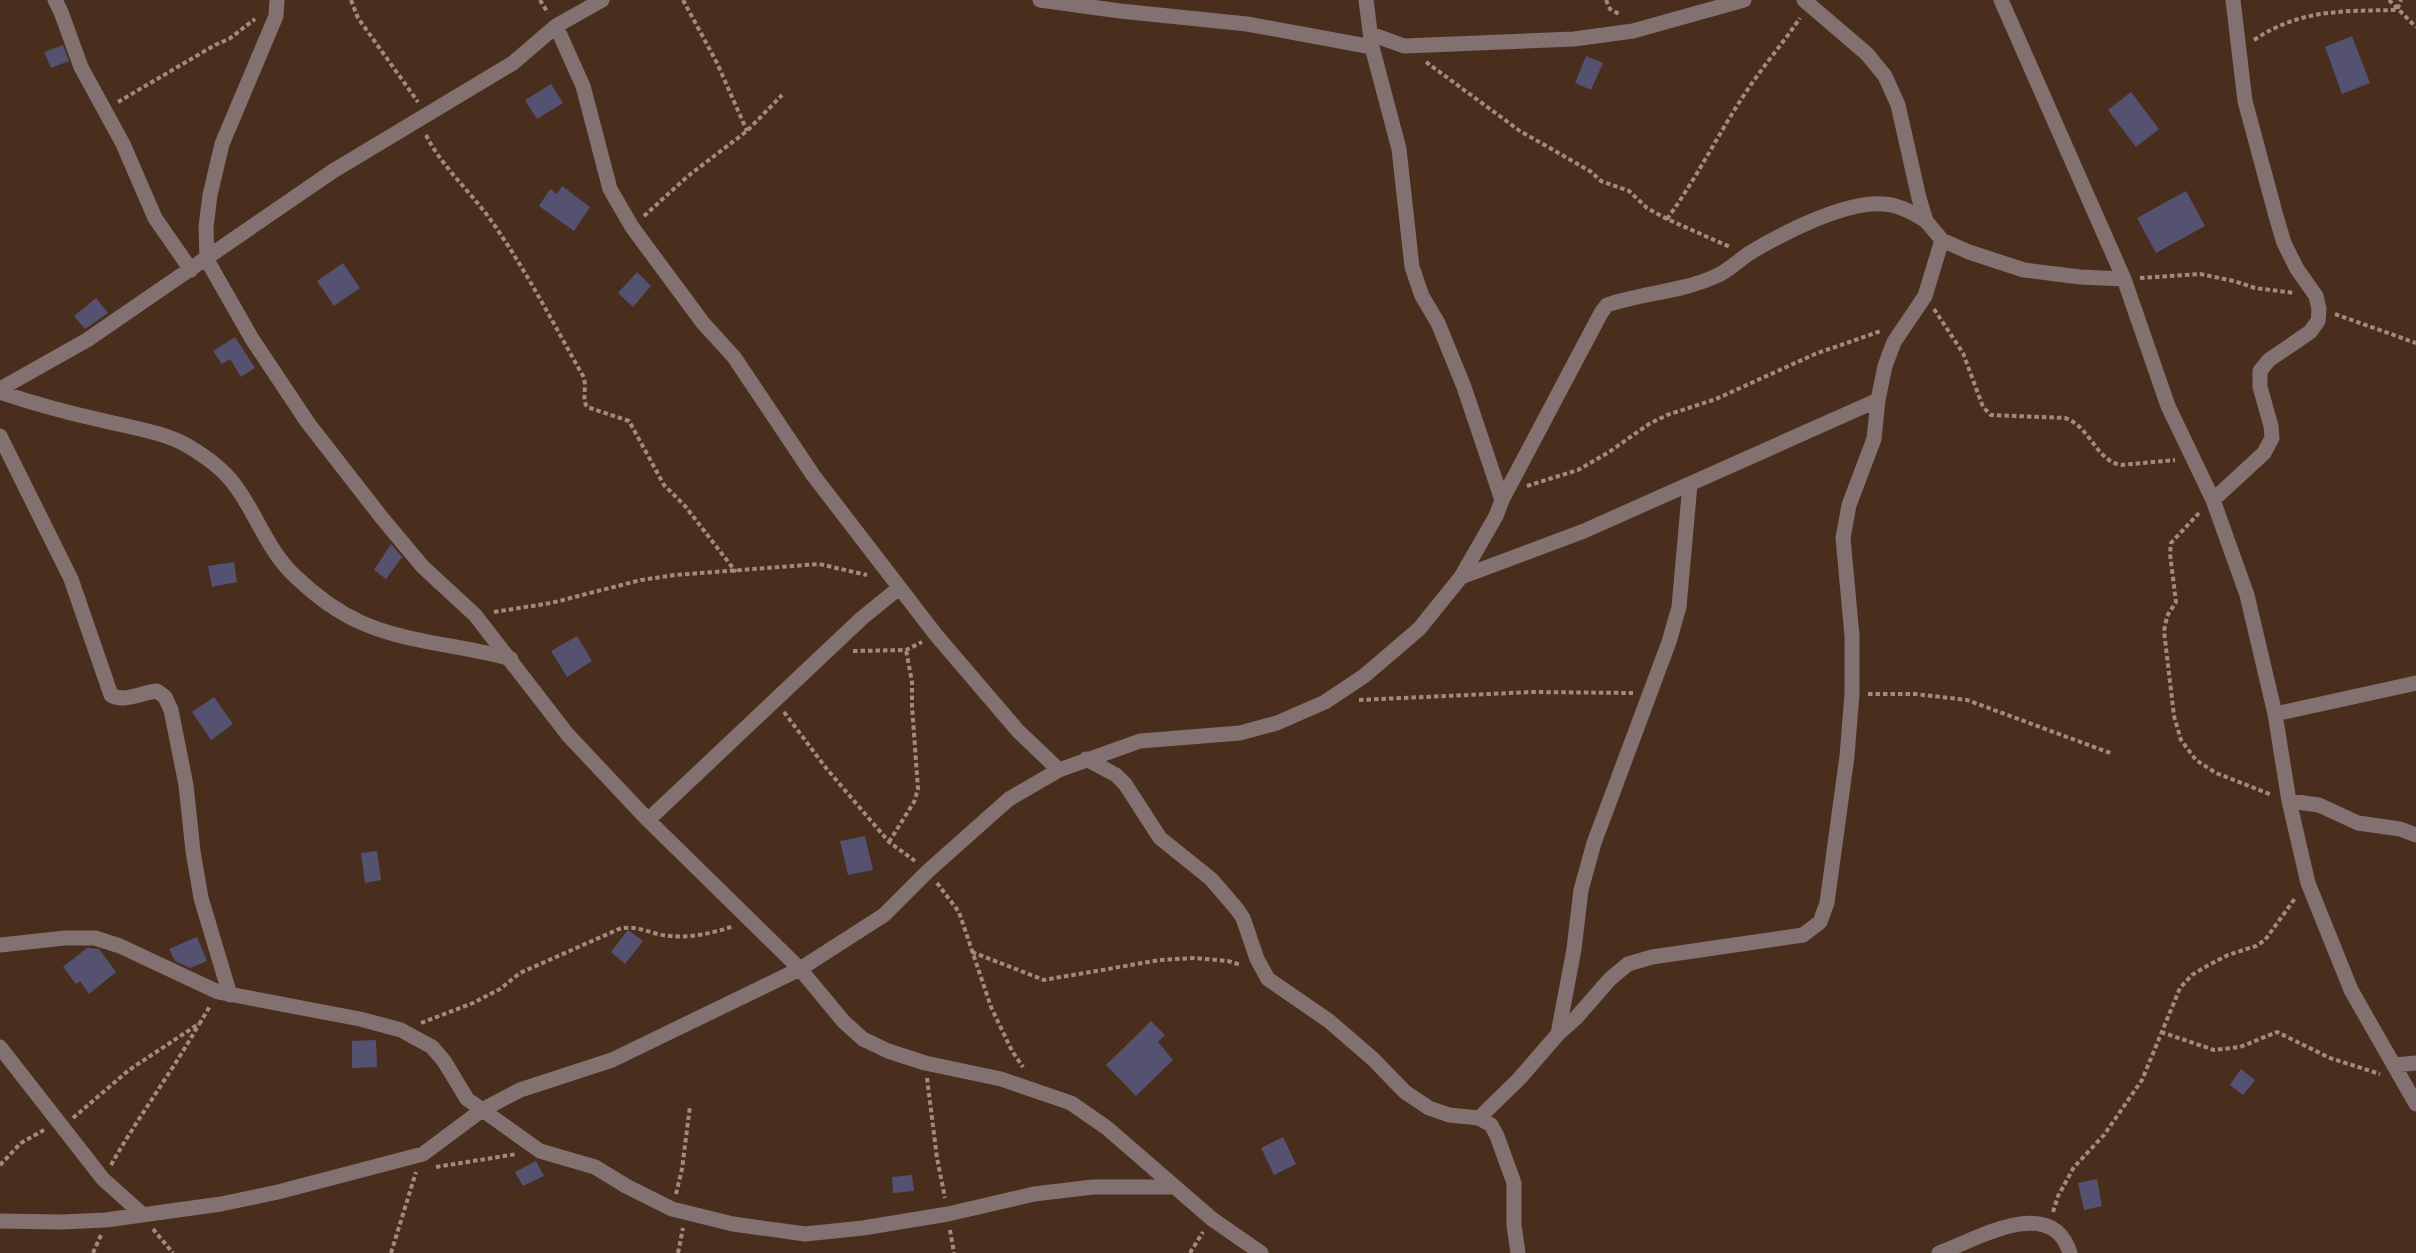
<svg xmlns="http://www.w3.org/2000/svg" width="2416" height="1253" font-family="'Roboto Serif',serif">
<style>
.building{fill:#545270}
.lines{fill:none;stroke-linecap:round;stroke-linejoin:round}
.path{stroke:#a28b7e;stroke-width:4;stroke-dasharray:4.5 3;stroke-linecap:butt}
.minor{stroke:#827170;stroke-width:15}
</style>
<rect width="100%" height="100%" fill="#492e1d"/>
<path class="building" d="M2352,36l18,47 -28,11 -17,-47z
M63,45l6,16 -18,7 -7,-16z
M1586,56l17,7 -12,27 -16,-7z
M551,84l12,19 -26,16 -12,-19z
M2131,92l28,37 -23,18 -28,-37z
M562,186l28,21 -16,24 -35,-25 11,-17 7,5z
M2186,191l19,35 -49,27 -19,-35z
M343,263l17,25 -26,18 -17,-25z
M637,272l14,14 -18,21 -15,-14z
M96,298l12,15 -23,16 -11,-13z
M235,337l20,31 -14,9 -11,-18 -8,5 -9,-13z
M391,544l11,13 -16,22 -12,-9z
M234,562l3,20 -25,5 -4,-21z
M577,636l15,25 -25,16 -16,-26z
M214,697l19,27 -22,16 -19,-28z
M865,836l8,34 -25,5 -8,-34z
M377,851l4,29 -16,3 -4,-30z
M628,930l15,11 -18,23 -14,-12z
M197,937l10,24 -17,7 -15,-7 -6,-12z
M87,948l12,1 17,23 -27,22 -9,-13 -4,3 -13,-17z
M1151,1021l14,14 -7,7 15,18 -37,36 -30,-31z
M376,1040l1,27 -25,1v-27z
M2241,1069l14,11 -12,15 -13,-10z
M1283,1137l13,27 -22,11 -13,-27z
M536,1161l8,15 -21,10 -8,-14z
M912,1175l2,16 -21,2 -1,-16z
M2097,1179l5,27 -18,4 -6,-27z"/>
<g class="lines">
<path class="path" d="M351,0l7,18 60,84
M540,0l8,13
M683,0l34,63 30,68
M1606,0l4,9 11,6
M2389,0l27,27
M2254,40c46,-31 89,-29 143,-30l4,-10
M1426,62l94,69 70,40 11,10 28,10 18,17 20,11 63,28
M118,102l97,-57 14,-6 26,-20
M426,135c16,32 43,55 64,84 35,49 63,104 93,157 5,11 -2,21 4,31l42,14 35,64 21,21 51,66
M644,216l44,-40 59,-45 35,-36
M1667,219c30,-41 52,-87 81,-130 16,-24 36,-47 52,-71
M2140,278l60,-4 34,7 21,7 40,5
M1934,309l29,44 20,54 8,8 74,3c26,9 30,42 56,47l54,-5
M2335,314l81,29
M1527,486l51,-16 31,-18 40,-28 18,-9 49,-16 99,-45 66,-23
M2199,513l-28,30 -1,11 6,48 -9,14 -3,15 10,85 7,24 15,20 20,13 56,22
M494,612l57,-9 90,-23 34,-5 144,-11 48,11
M853,651l53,-1 16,-8
M1868,694h47l52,6 146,54
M1359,700l173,-8 101,1
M784,712l42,56 63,74 26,19
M889,842l25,-40 4,-13 -6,-83v-24l-6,-32
M937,883l22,29 32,95 21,44 11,16
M972,952l72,28 116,-20 34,-2 34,3 13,4
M421,1023l52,-20 27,-14 20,-16 99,-44c17,-5 34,6 51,7 22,2 43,-3 64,-10
M2161,1032l53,18 26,-3 37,-15 53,26 50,16
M927,1078l10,80 8,40
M73,1118l56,-48 71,-47 10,-17
M0,1165l21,-22 23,-13
M111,1165c27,-48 61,-93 88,-141
M436,1167l81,-13
M676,1194l6,-25 8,-63
M2053,1212l5,-16 16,-29 30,-32 38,-55 38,-92 12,-13 15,-9 21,-11 28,-9 9,-6 31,-43
M153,1229l20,24
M950,1230l4,23
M93,1253l8,-18
M391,1253l25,-81
M678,1253l5,-25
M1190,1253l13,-21"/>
<path class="minor" d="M55,0l6,12 20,55 42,77 32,74 36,52
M277,0l-1,16 -54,128 -12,51 -4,32 1,33 45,79 56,84 74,95 41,49 52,48 93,120 80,85 152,149 44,53 19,17 25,12 37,12 76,16 70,24 36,25 105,91 49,34
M1040,0l80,11 127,13 125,23
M1804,0l63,54 18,22 13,29 21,93 7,23 16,19 27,12 55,18 56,7 44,2
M2001,0l123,279 44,127 45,94 34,95 28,119 14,87 19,82 43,107 65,114
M556,26l27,60 27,103 22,38 71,96 31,34 79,118 123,160 82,96 41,39
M1371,34l33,12 170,-7 59,-8 111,-31
M0,389l87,-49 246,-169 180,-108 43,-37 46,-26
M0,392c35,12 69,21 105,29 28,7 59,11 83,25 17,10 34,22 46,38 23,30 33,67 63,94 18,17 41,34 63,44 46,21 103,23 151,37
M0,436l71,143 40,116c13,8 32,-3 46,-4l8,6 6,13 15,75 7,66 8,47 29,97
M1502,500l99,-187 6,-8c35,-12 73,-13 107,-28 13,-5 23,-15 34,-23 33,-20 98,-54 136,-50 16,1 30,9 42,17
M2213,500l51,-47 8,-15 -1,-12 -11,-39v-16l9,-11 41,-28 8,-11 1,-12 -3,-13 -19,-27 -13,-26 -8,-27 -31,-115 -12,-101
M1461,577l123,-46 294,-131
M2275,714l141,-31
M1086,759l30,16 9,9 35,54 51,41 25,29 7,10 14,41 11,20 61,42 44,38 32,33 24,16 20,7 30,3 12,7 6,11 17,47v42l4,28
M2289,801l30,4 39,18 42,6 16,6
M648,820l214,-202 37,-30
M0,945l65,-7h30l25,8 98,46 142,27 41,11 31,17 12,14 23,38 73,52 55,16 31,19 46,23 61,15 72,10 58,-6 85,-14 86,-20 59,-7h81
M1558,1034l16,-85 7,-59 13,-47 75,-201 10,-35 11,-123
M0,1047l103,132 39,35
M2395,1065l21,-2
M1479,1118l40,-39 39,-45 17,-15 35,-40 18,-15 24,-7 151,-22 17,-13 7,-19 20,-147 5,-62v-58l-9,-98 6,-33 25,-66 4,-39 7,-34 9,-24 31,-46 17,-56
M0,1221l61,1 45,-2 115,-16 57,-12 145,-38 59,-44 38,-20 92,-30 188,-91 84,-54 44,-44 81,-72 50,-29 81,-29 100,-8 37,-10 48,-21 39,-26 55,-47 42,-52 35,-61 6,-16 -38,-113 -26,-64 -16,-27 -10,-29 -13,-118 -27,-102 -6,-47
M1939,1253c37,-13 112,-60 131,0"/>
</g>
</svg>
